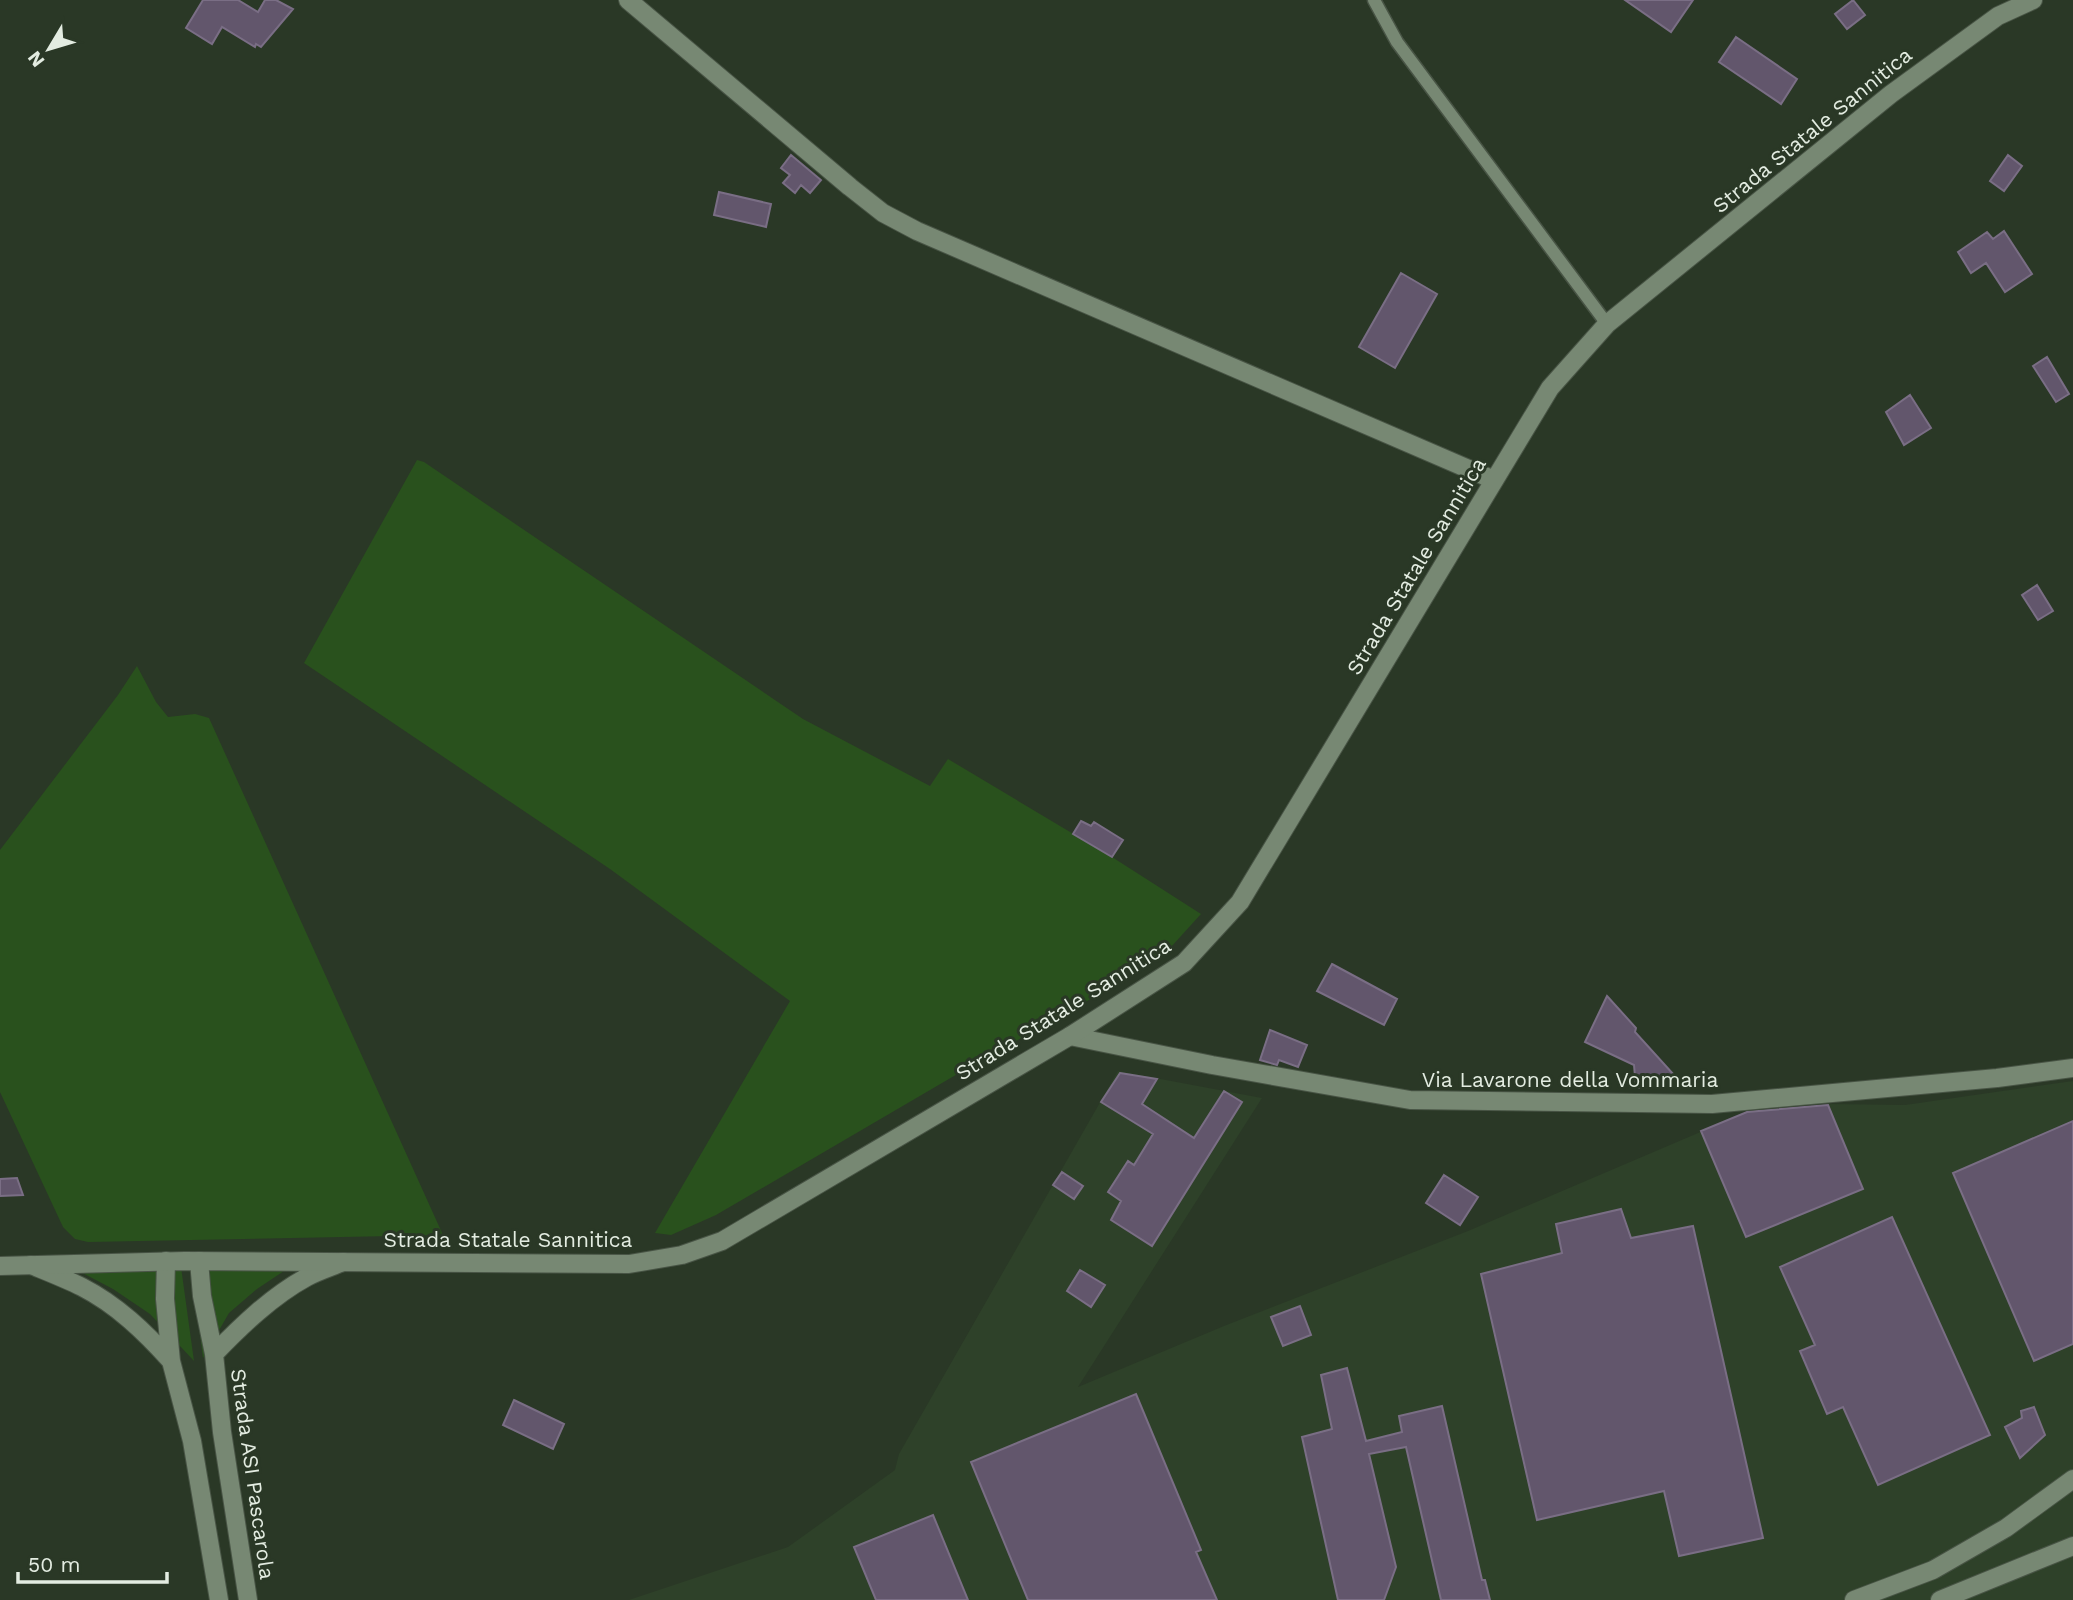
<svg xmlns="http://www.w3.org/2000/svg" width="2073" height="1600" font-family="'Work Sans',sans-serif">
<style>
.built{fill:#2e4129}
.green{fill:#29511d}
.building{fill:#62566c;stroke:#7a6e85;stroke-width:2}
.lines{fill:none;stroke-linecap:round;stroke-linejoin:round}
.lane-casing{stroke:#485445;stroke-width:15}
.street-casing{stroke:#485445;stroke-width:20}
.secondary-casing{stroke:#485445;stroke-width:20}
.lane{stroke:#778873;stroke-width:12}
.street{stroke:#778873;stroke-width:18}
.secondary{stroke:#778873;stroke-width:18}
.labels{text-anchor:middle;dominant-baseline:central;stroke-width:6;stroke-linejoin:round;paint-order:stroke}
.street-label{font-size:21px;fill:#e3ece1;stroke:#2a3826}
</style>
<rect width="100%" height="100%" fill="#2a3826"/>
<path class="built" d="M1118,1071l144,27 -184,289 146,-61 244,-95 284,-121 76,-6 77,1 168,-24v519h-1444l159,-53 107,-77 4,-16z"/>
<path class="green" d="M417,460l7,2 379,257 127,67 18,-27 164,98 89,57 -30,33 -43,31 -174,98 -238,139 -45,20 -16,-2 135,-232 -180,-132 -306,-206z
M137,666l19,36 12,15 27,-3 14,4 234,517 -355,7 -13,-3 -12,-12 -63,-135v-242l118,-155z
M293,1265l-36,24 -28,24 -26,45 -12,-92z
M181,1267l13,94 -44,-47 -37,-25 -40,-21z"/>
<path class="building" d="M203,0h35l20,12 7,-12h11l17,9 -32,38 -5,-3 -1,3 -33,-20 -10,17 -26,-16z
M1625,0h68l-22,32z
M1853,0l12,15 -18,14 -12,-15z
M1736,37l61,42 -16,25 -62,-42z
M791,155l30,25 -11,13 -9,-8 -6,8 -12,-10 7,-8 -9,-7z
M2008,155l14,11 -18,25 -14,-10z
M719,192l52,12 -5,23 -52,-12z
M2004,231l28,43 -27,18 -19,-29 -15,10 -13,-21 29,-20 6,7z
M1401,273l36,21 -42,74 -36,-21z
M2047,357l22,37 -13,8 -23,-36z
M1910,395l21,33 -27,17 -18,-33z
M2037,585l16,26 -15,9 -16,-25z
M1081,821l10,5 3,-4 29,18 -11,17 -39,-23z
M1332,964l65,35 -13,26 -67,-34z
M1607,996l29,32 -1,4 48,53 -47,3 -2,-23 -49,-23z
M1270,1030l37,15 -9,22 -19,-7 -2,5 -17,-5z
M1120,1073l37,6 -15,25 52,34 30,-47 18,11 -90,144 -41,-26 10,-19 -13,-9 20,-31 6,4 19,-31 -52,-32z
M1828,1105l35,84 -117,48 -45,-106 46,-19z
M2073,1121v223l-39,17 -81,-188z
M1062,1172l21,14 -9,13 -21,-14z
M1444,1175l34,22 -18,28 -34,-22z
M17,1178l6,17 -23,1v-17z
M1621,1209l10,29 62,-12 70,312 -84,18 -15,-65 -127,29 -56,-246 81,-21 -6,-29z
M1892,1217l98,218 -112,50 -35,-78 -16,7 -27,-63 15,-6 -35,-78z
M1080,1270l25,15 -14,22 -24,-16z
M1300,1306l11,29 -28,11 -12,-29z
M1347,1368l19,73 36,-9 -3,-16 43,-10 40,174h3l5,20h-49l-35,-153 -37,7 27,113 -12,33h-46l-36,-163 30,-8 -11,-54z
M1136,1394l65,156 -5,2 21,48h-189l-57,-138z
M514,1400l50,24 -11,25 -50,-24z
M2034,1407l11,28 -25,23 -15,-31 17,-9 -1,-7z
M933,1515l35,85h-92l-22,-53z"/>
<g class="lines">
<g class="lane-casing">
<path id="lane" d="M1374,0l23,42 210,282"/>
</g>
<g class="street-casing">
<path id="street" d="M628,0l222,187 33,26 34,18 577,249
M1070,1036l142,29 198,35 302,4 285,-26 76,-10
M166,1261l-1,38 6,62 21,80 27,159
M199,1261l3,35 12,58 8,78 26,168
M31,1265c17,7 35,14 51,22 35,18 63,45 89,74
M214,1354c27,-28 58,-58 93,-77 11,-6 24,-10 36,-15
M1854,1600l79,-30 73,-42 67,-49
M1940,1600l133,-54"/>
</g>
<g class="secondary-casing">
<path id="secondary" d="M0,1266l185,-5 444,3 53,-9 40,-14 348,-205 114,-73 56,-61 310,-514 57,-64 284,-230 107,-78 35,-16"/>
</g>
<use href="#lane" class="lane"/>
<use href="#street" class="street"/>
<use href="#secondary" class="secondary"/>
</g>
<g class="labels">
<g class="street-label">
<text transform="translate(1812 130) rotate(-39)">Strada Statale Sannitica</text>
<text transform="translate(1416 566) rotate(-59)">Strada Statale Sannitica</text>
<text transform="translate(1063 1009) rotate(-32)">Strada Statale Sannitica</text>
<text x="1570" y="1079">Via Lavarone della Vommaria</text>
<text x="508" y="1239">Strada Statale Sannitica</text>
<text transform="translate(253 1474) rotate(82)">Strada ASI Pascarola</text>
</g>
</g>
<g transform="translate(49 49) rotate(232)" stroke="#2a3826" stroke-width="5" paint-order="stroke">
<path d="M0-5L12 26L0 18L-12 26Z" fill="#e3ece1"/>
<text y="-10" font-size="19" font-weight="bold" text-anchor="middle" fill="#e3ece1">N</text>
</g>
<path d="M18 1572v10h149v-10" fill="none" stroke="#e3ece1" stroke-width="3.5"/>
<text x="28" y="1572" font-size="21" fill="#e3ece1" stroke="#2a3826" stroke-width="5" paint-order="stroke">50 m</text>
</svg>
